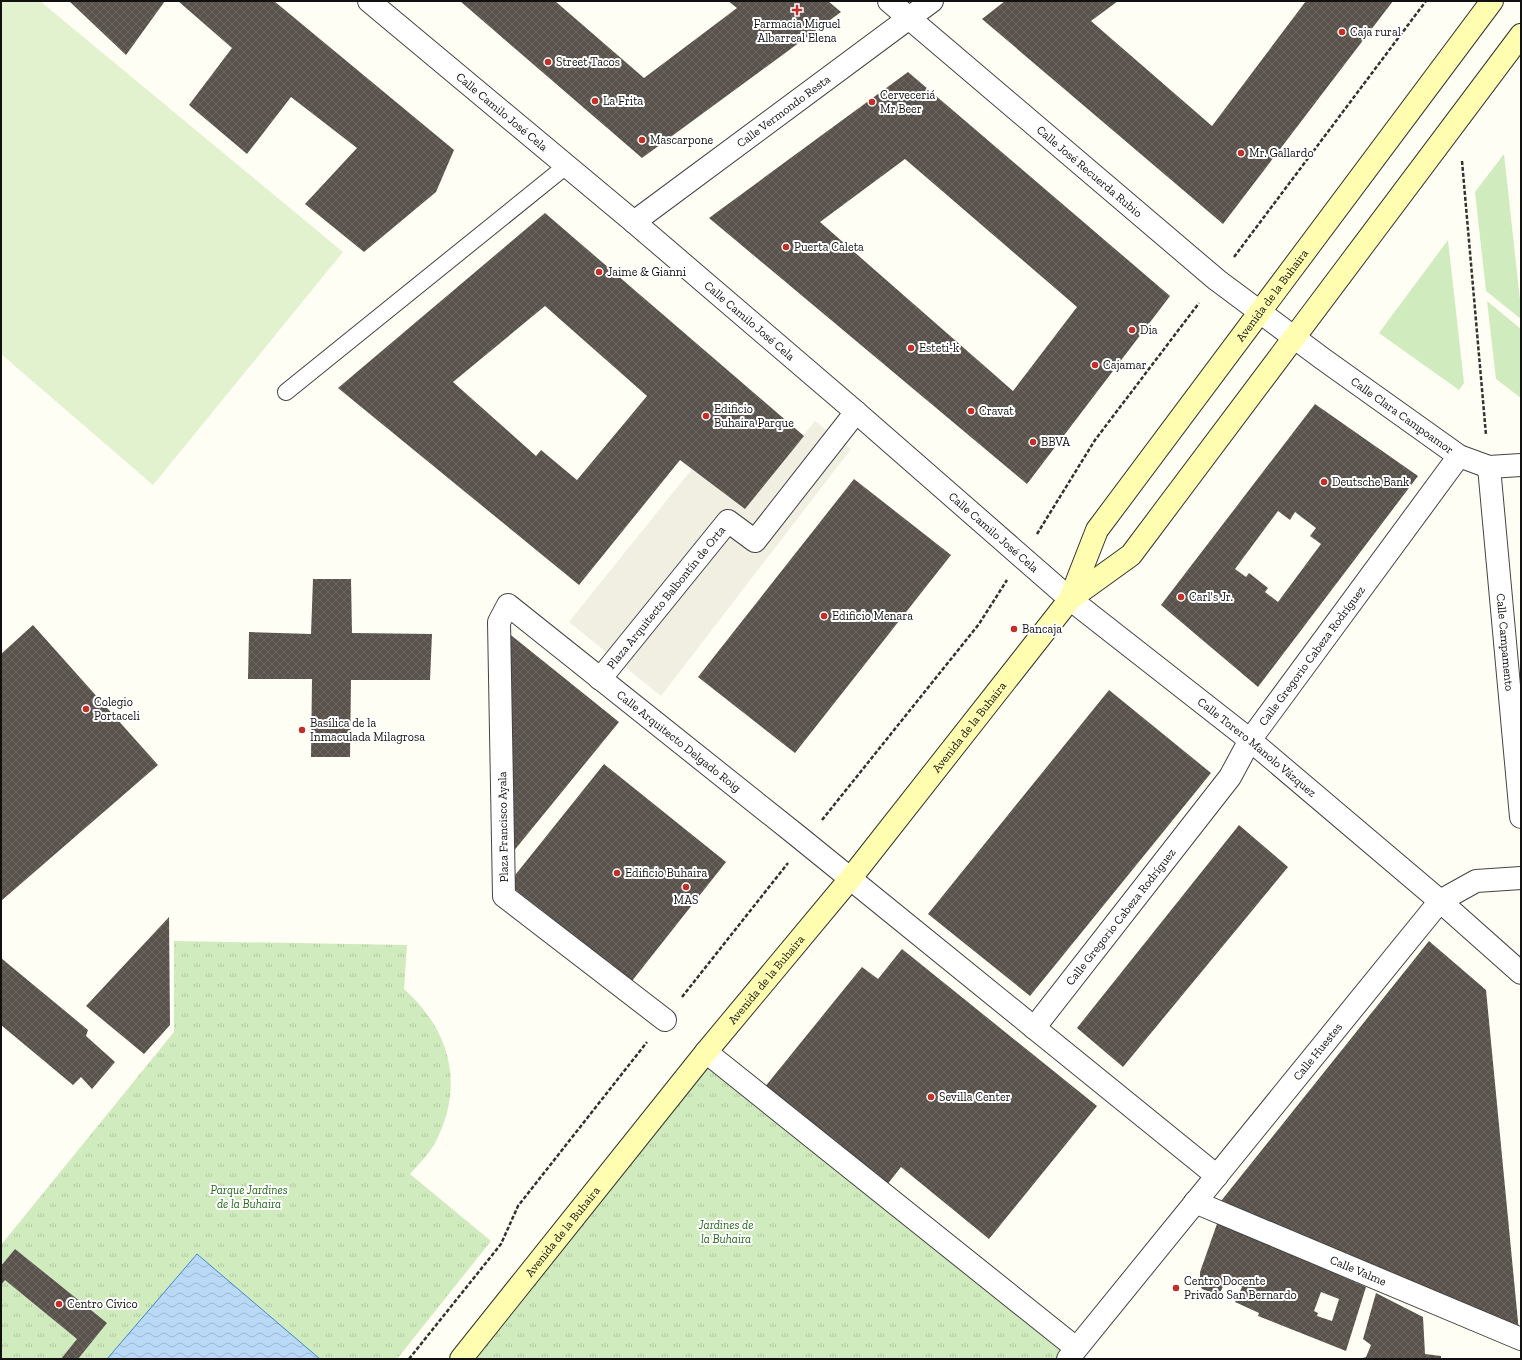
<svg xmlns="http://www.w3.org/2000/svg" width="1522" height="1360" font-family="'Zilla Slab',serif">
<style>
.grass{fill:#d0ebbd}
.park{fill:url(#park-tufts)}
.pitch{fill:#e2f2cf}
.plaza{fill:#f1eee2}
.water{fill:url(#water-waves);stroke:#3f86ce}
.building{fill:url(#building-cross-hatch);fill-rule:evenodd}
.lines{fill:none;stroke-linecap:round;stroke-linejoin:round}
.service-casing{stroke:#444;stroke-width:18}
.pedestrian-casing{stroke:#444;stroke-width:24}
.minor-casing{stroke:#444;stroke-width:24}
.secondary-casing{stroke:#333;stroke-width:24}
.path{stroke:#333;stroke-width:2.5;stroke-dasharray:4 2;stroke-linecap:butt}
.service{stroke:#fff;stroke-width:16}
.pedestrian{stroke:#fff;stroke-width:22}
.minor{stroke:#fff;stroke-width:22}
.secondary{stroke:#fffeb0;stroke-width:22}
.poi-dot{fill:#c32f27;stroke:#fff;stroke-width:1.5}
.labels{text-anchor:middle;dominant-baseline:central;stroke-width:4;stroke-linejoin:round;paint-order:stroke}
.poi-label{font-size:12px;fill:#111;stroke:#fff;text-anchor:start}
.street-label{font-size:12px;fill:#111;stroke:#fff}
.park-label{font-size:12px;font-style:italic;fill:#276a1f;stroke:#fff}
</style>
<defs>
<pattern id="park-tufts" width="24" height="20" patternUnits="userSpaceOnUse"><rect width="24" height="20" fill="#d0ebbd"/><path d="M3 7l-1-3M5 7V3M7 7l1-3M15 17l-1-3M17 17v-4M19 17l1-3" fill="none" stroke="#b2c8a1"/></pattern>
<pattern id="water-waves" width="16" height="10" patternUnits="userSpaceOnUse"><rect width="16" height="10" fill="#b9d9f7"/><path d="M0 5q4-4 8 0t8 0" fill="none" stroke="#9eb9d3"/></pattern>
<pattern id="building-cross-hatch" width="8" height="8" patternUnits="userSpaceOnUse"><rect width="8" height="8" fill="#5a534d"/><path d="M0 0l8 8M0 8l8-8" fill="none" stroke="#6d6762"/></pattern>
</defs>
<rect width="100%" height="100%" fill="#fffef4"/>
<path class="grass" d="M1504,154l17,155v10l-35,-28 -11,-99z
M1448,240l16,143 -5,7 -80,-57z
M1487,301l34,28v69l-25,-19z"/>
<path class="park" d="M174,941l233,4 -3,44c47,42 61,97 31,154 -6,11 -17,22 -25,31l81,67 -94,118h-396v-114l173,-213z
M706,1052l370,296 -9,11h-606z"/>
<path class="pitch" d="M1,1h39l303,251 -190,233 -152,-131z"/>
<path class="plaza" d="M815,421l36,28 -190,247 -92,-74 123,-153 53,40z"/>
<path class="water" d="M197,1254l123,105h-213z"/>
<path class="building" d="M69,1h96l-39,54z
M178,1h96l180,149 -18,42 -72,60 -59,-48 52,-56 -66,-51 -44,57 -58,-49 43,-57z
M460,1h95l89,77 93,-70 -9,-7h100l13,11 -199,146z
M1005,1h113l-27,20 121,105 94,-125h87l-170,223 -241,-205z
M908,72l262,224 -143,188 -318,-266zM905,159l172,148 -64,84 -193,-169z
M545,213l259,223 -59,73 -65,-49 -101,125 -241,-197zM545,306l102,90 -70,84 -36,-30 -5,6 -83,-74z
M1315,404l103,72 -160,211 -97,-82zM1278,511l12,9 5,-8 21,16 -6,8 11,8 -43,58 -13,-10 3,-4 -19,-15 -3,4 -11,-8z
M854,479l97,76 -156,198 -97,-76z
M313,579h38l1,54 80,1 -2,46h-79l-1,77h-39l1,-78h-64l1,-47 62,2z
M33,625l125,140 -157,136v-247z
M507,632l112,90 -111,136z
M1109,690l102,83 -181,223 -102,-82z
M604,764l122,98 -94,119 -124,-97z
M1239,825l49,42 -165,200 -46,-39z
M169,917l1,108 -26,29 -58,-48z
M1429,941l57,49 33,342 -298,-131z
M902,949l195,157 -108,133 -88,-72 -15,19 -122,-98 98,-121 16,12z
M1,958l87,72 -2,6 29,26 -23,27 -11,-12 -8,8 -72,-60z
M1218,1221l148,66 -20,64 -88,-35 1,-3 -24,-11 7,-15 -16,-7 -7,15 -17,-6 -2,-4v-13zM1321,1292l18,7 -7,22 -15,-5 1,-3 -4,-2z
M15,1249l92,74 -29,36h-17l16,-20 -72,-59 -4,5v-19z
M1376,1293l47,24 2,37 16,2v3h-81l6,-2 5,-12 -8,-6z"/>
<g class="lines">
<g class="service-casing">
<path id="service" d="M286,392l280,-226"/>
</g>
<g class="pedestrian-casing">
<g id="pedestrian">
<path id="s1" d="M600,679l128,-158 27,20 101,-129"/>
<path id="s2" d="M665,1020l-161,-124 -5,-274 9,-17 291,232 418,339"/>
<path id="s3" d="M1034,1028l196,-251 20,-37 209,-284"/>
</g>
</g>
<g class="minor-casing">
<g id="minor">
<path id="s4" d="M369,1l265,221 222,190 214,187 180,141 190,161 81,72"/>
<path id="s5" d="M889,1l328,279 106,79 136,97 30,11 32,-2"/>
<path id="s6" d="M634,222l298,-221"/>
<path id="s7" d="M1489,467l32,350"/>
<path d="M706,1052l370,296"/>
<path id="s8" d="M1195,1202l326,137"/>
<path id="s9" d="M1068,1359l372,-458 36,-20 45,-3"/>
</g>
</g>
<g class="secondary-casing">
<g id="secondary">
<path id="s10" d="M1070,599l27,-69 395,-529"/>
<path id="s11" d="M461,1359l245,-307 144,-173 220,-280 61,-44 390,-520"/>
</g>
</g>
<path class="path" d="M1462,161l24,274
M1234,257l192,-256
M1037,534l58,-94 104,-137
M822,820l157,-196 28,-44
M682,997l106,-134
M409,1359l92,-115 17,-38 129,-164"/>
<use href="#service" class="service"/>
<use href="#pedestrian" class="pedestrian"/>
<use href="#minor" class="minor"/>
<use href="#secondary" class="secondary"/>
</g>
<g class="poi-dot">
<path d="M795 4h4v4h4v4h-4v4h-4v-4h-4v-4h4z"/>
<circle cx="1342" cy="32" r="4"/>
<circle cx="548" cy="62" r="4"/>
<circle cx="595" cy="101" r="4"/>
<circle cx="872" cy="102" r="4"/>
<circle cx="642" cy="140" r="4"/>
<circle cx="1241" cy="153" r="4"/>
<circle cx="786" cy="247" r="4"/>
<circle cx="599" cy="272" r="4"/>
<circle cx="1132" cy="330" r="4"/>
<circle cx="911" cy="348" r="4"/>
<circle cx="1095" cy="365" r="4"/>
<circle cx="971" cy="411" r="4"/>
<circle cx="706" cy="416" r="4"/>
<circle cx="1033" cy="442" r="4"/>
<circle cx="1324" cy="482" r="4"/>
<circle cx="1181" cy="597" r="4"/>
<circle cx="824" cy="616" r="4"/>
<circle cx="1014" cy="629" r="4"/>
<circle cx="86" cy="709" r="4"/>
<circle cx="302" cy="730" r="4"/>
<circle cx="617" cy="873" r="4"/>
<circle cx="686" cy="887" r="4"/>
<circle cx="931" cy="1097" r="4"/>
<circle cx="1176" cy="1288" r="4"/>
<circle cx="59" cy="1304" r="4"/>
</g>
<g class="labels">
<g class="poi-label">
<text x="797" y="24" text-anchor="middle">Farmacia Miguel<tspan x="797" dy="14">Albarreal Elena</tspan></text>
<text x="1350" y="32">Caja rural</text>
<text x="556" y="62">Street Tacos</text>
<text x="880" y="95">Cerveceriá<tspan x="880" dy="14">Mr Beer</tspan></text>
<text x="603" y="101">La Frita</text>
<text x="650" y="140">Mascarpone</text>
<text x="1249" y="153">Mr. Gallardo</text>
<text x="794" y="247">Puerta Caleta</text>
<text x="607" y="272">Jaime &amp; Gianni</text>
<text x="1140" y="330">Dia</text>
<text x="919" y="348">Esteti-k</text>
<text x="1103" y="365">Cajamar</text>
<text x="714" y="409">Edificio<tspan x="714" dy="14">Buhaira Parque</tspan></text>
<text x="979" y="411">Cravat</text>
<text x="1041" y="442">BBVA</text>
<text x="1332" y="482">Deutsche Bank</text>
<text x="1189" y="597">Carl's Jr.</text>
<text x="832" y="616">Edificio Menara</text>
<text x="1022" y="629">Bancaja</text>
<text x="94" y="702">Colegio<tspan x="94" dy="14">Portaceli</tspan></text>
<text x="310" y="723">Basílica de la<tspan x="310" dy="14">Inmaculada Milagrosa</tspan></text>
<text x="625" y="873">Edificio Buhaira</text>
<text x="686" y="900" text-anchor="middle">MAS</text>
<text x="939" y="1097">Sevilla Center</text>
<text x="1184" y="1281">Centro Docente<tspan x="1184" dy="14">Privado San Bernardo</tspan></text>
<text x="67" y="1304">Centro Cívico</text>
</g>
<g class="street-label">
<text stroke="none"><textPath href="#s4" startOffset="173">Calle Camilo José Cela</textPath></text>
<text stroke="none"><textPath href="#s6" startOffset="186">Calle Vermondo Resta</textPath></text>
<text stroke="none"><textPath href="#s5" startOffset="263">Calle José Recuerda Rubio</textPath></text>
<text stroke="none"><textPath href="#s10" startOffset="367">Avenida de la Buhaira</textPath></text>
<text stroke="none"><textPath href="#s4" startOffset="497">Calle Camilo José Cela</textPath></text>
<text stroke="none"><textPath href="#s5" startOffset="660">Calle Clara Campoamor</textPath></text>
<text stroke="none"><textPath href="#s4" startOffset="820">Calle Camilo José Cela</textPath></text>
<text stroke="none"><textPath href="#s1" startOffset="105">Plaza Arquitecto Balbontín de Orta</textPath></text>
<text stroke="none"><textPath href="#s7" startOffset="176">Calle Campamento</textPath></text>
<text stroke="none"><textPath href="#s3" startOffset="465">Calle Gregorio Cabeza Rodríguez</textPath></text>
<text stroke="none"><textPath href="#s11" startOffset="811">Avenida de la Buhaira</textPath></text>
<text stroke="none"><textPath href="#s2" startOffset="715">Calle Arquitecto Delgado Roig</textPath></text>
<text stroke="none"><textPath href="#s4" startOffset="1160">Calle Torero Manolo Vázquez</textPath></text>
<text transform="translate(503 827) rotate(-91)">Plaza Francisco Ayala</text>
<text stroke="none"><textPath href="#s3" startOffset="141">Calle Gregorio Cabeza Rodríguez</textPath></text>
<text stroke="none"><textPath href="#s11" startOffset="487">Avenida de la Buhaira</textPath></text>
<text stroke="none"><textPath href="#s9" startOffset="396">Calle Huestes</textPath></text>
<text stroke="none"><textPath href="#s11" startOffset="163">Avenida de la Buhaira</textPath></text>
<text stroke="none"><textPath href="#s8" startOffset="177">Calle Valme</textPath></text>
</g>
<g class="park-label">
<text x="249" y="1190">Parque Jardines<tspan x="249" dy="14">de la Buhaira</tspan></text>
<text x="726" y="1225">Jardines de<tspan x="726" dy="14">la Buhaira</tspan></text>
</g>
</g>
<rect width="1522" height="1360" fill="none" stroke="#111111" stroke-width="4"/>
</svg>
